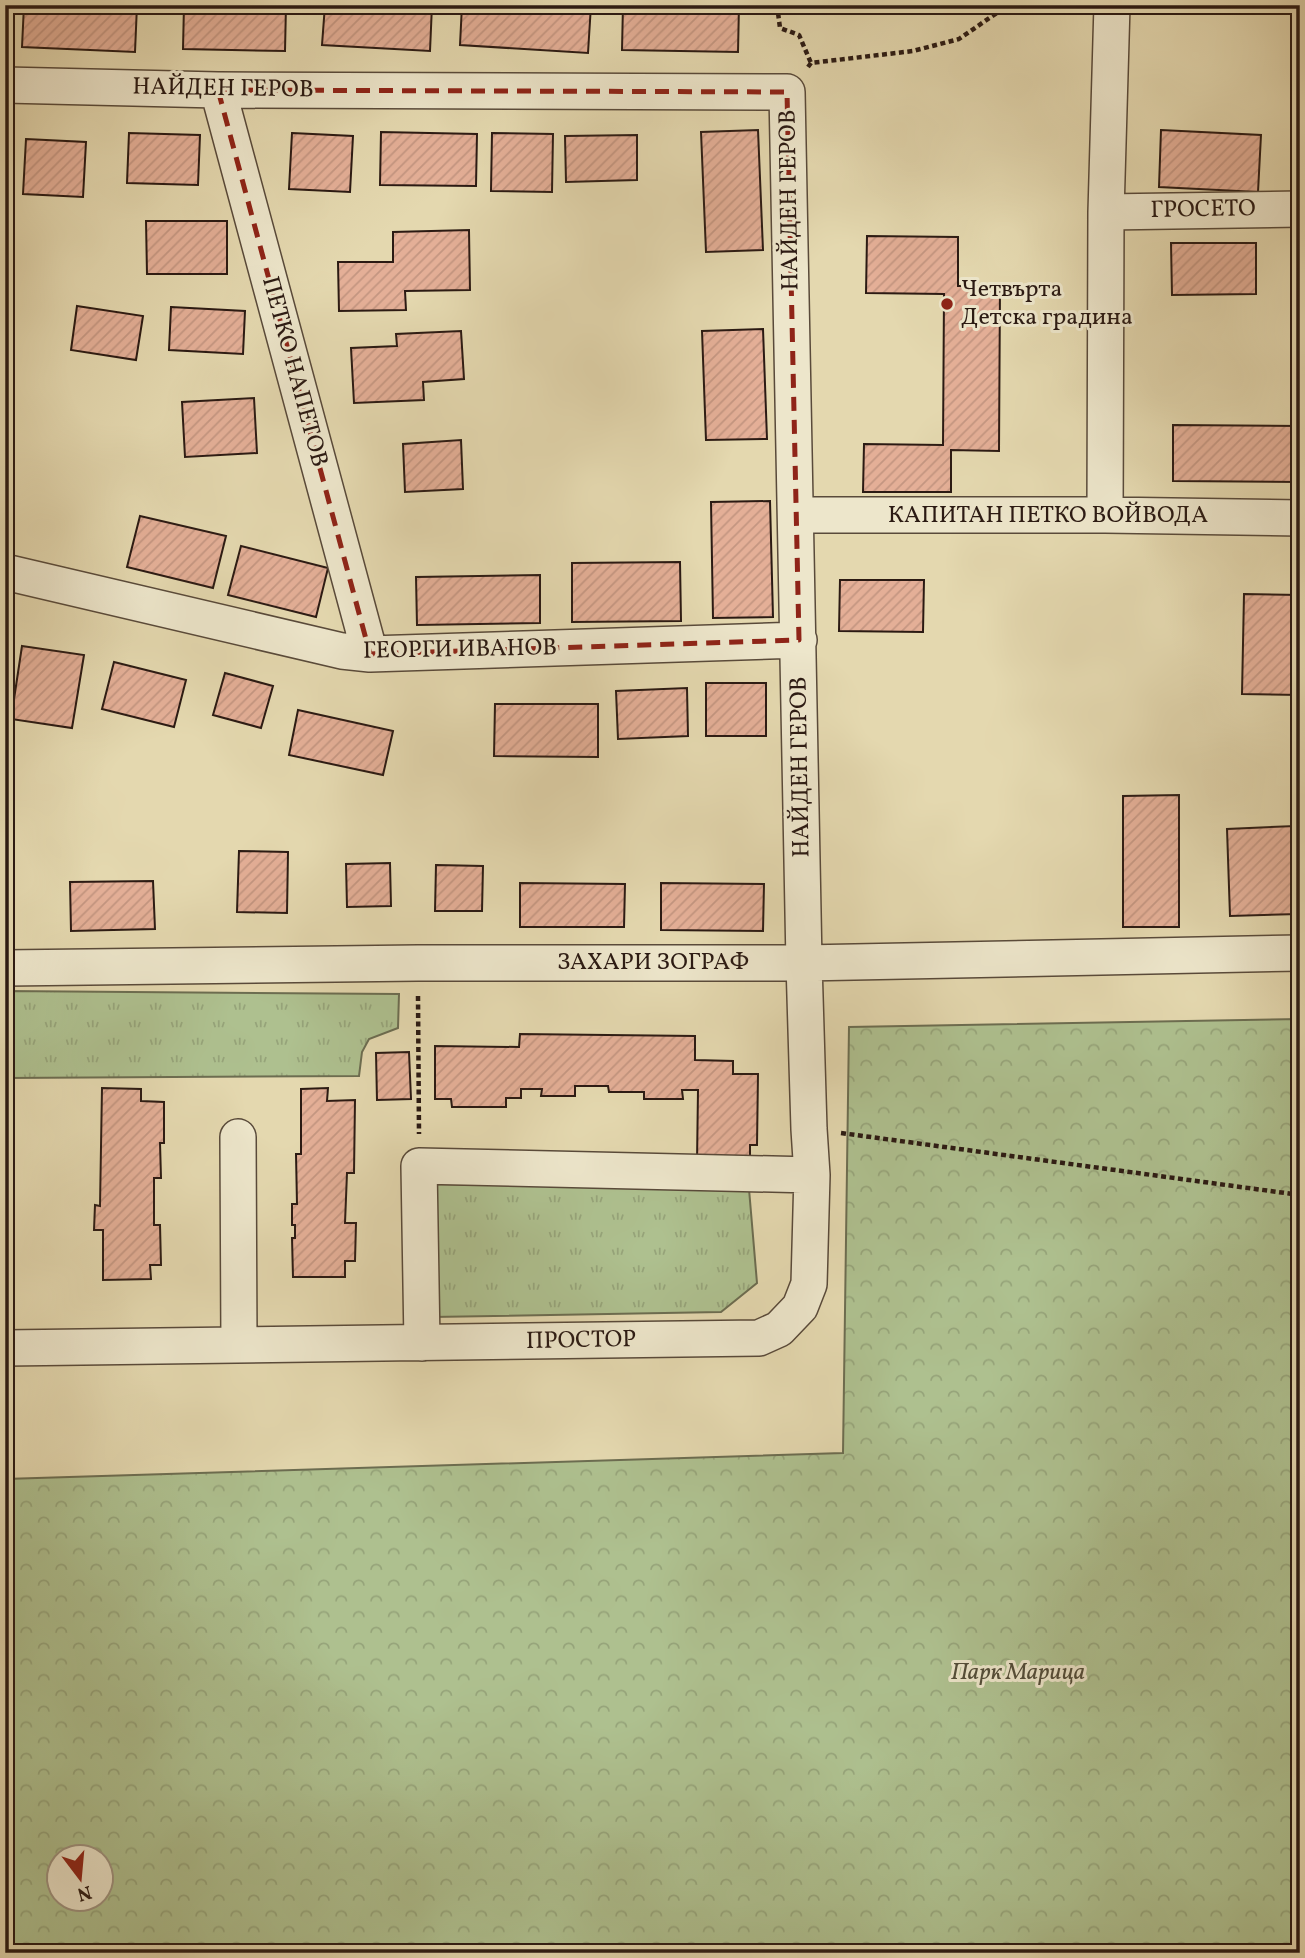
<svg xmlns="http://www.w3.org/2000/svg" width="1305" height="1958" font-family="Vollkorn,serif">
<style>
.grass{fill:url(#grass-tufts);stroke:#6c6d51;stroke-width:2}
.park{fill:url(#park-crowns);stroke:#6c6d51;stroke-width:2;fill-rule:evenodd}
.building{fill:url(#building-hatch);stroke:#2b1a13;stroke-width:2}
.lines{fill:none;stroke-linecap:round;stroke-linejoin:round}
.minor-casing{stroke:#594a3a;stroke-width:38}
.path{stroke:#2b1a13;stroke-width:4.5;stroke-dasharray:5 3.5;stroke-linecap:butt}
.minor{stroke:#ede6cb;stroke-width:35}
.marked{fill:none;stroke:#8f2418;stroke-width:5;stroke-dasharray:14 9;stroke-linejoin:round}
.poi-dot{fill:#8f2418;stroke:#ede6cb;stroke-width:2.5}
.labels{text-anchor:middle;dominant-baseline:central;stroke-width:6;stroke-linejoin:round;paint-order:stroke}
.street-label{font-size:24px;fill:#2b1a13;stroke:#ede6cb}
.poi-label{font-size:24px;fill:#2b1a13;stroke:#ede6cb;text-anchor:start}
.park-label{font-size:24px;font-style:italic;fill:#524c38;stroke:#ede6cb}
</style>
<defs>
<pattern id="grass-tufts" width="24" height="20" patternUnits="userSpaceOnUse" patternTransform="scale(1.75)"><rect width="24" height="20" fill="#aec08f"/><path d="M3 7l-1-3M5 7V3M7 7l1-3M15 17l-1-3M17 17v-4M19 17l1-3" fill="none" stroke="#96a47a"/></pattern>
<pattern id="park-crowns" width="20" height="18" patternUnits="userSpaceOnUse" patternTransform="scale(1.75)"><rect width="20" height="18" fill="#aec08f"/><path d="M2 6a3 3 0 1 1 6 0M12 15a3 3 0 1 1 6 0" fill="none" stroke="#96a47a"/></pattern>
<pattern id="building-hatch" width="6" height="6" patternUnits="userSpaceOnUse" patternTransform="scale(1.75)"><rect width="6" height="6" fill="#e4af97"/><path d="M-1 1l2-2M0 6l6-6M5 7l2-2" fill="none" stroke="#c49681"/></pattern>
</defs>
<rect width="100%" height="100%" fill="#e4d8af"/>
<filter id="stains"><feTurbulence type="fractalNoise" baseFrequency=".00286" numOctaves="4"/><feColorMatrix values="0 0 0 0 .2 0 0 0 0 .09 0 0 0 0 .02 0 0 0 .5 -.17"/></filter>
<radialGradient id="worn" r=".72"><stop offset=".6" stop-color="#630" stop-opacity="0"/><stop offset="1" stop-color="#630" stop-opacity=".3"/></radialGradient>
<path class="grass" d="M5,991l394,3 -1,34 -29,11 -7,13 -3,24 -354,2z
M434,1184l315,5 8,94 -36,29 -289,5z"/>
<path class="park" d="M1300,1019v934h-1295v-474l838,-26 6,-426zM60,1856h42v42h-42z"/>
<path class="building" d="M24,5h113l-2,47 -113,-5z
M184,5h102l-1,46 -102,-2z
M325,5h107l-2,46 -108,-6z
M462,5h129l-3,48 -128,-8z
M623,5h116l-1,47 -116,-2z
M758,130l5,120 -57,2 -5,-120z
M1161,130l100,5 -3,57 -99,-5z
M381,132l96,2 -1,52 -96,-1z
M129,133l71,2 -2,50 -71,-2z
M292,133l61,3 -3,56 -61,-3z
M492,133l61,1 -1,58 -61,-1z
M637,135v45l-71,2 -1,-46z
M26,139l60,3 -3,55 -60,-3z
M146,221h81v53h-80z
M469,230l1,60 -65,1 1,19 -67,1 -1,-49h55v-30z
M867,236l91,1v49h42l-1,165 -48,-1v42h-88l1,-48 79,1 1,-151 -78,-1z
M1171,243h85v51l-84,1z
M77,306l66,10 -7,44 -65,-10z
M171,307l74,4 -2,43 -74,-4z
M763,329l4,110 -61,1 -4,-109z
M461,331l3,48 -41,3 1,18 -70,3 -3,-55 46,-2 -1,-12z
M254,398l3,55 -72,4 -3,-55z
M1173,425l127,1v56l-127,-1z
M461,440l2,49 -58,3 -2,-48z
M770,501l3,116 -60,1 -2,-116z
M140,516l86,20 -13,52 -86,-21z
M241,546l87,22 -12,49 -88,-22z
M680,562l1,59 -109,1v-59z
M540,575v48l-123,2 -1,-48z
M840,580h84l-1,52 -84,-1z
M1244,594l56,1v100l-58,-1z
M22,646l62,9 -12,73 -61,-9z
M114,662l72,18 -12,47 -72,-18z
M225,673l48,13 -12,42 -48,-13z
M706,683h60v53h-60z
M687,688l1,48 -70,3 -2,-48z
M495,704h103v53l-104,-1z
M298,710l95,21 -10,44 -94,-20z
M1179,795v132h-56v-131z
M1295,826l3,88 -68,2 -3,-87z
M239,851l49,1 -1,61 -50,-1z
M390,863l1,43 -44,1 -1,-43z
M436,865l47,1 -1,45h-47z
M153,881l2,48 -84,2 -1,-49z
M520,883l105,1 -1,43h-104z
M661,883l103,1 -1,47 -102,-1z
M5,891h7l1,47h-8z
M520,1034l175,2v24l38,1v13h25l-1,71h-7v17h-53l1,-72h-16l1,9h-39v-7h-35l-1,-6h-33v10h-34l1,-7h-21v9h-15v9h-54l-1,-8h-16v-53l84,1z
M409,1052l2,47 -34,1 -1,-47z
M102,1088l39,1v12l23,1v41h-4l1,35h-7v47h6l1,40h-11l1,14 -48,1v-50h-9l1,-25 5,1z
M328,1088l-1,13 28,-1 -1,73h-7l-2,50h11l-1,38h-10v16h-52l-1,-39h3v-13h-3v-21h5l-1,-50h5v-65z"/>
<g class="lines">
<g class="minor-casing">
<path id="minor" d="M5,85l213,5 569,2 17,871 5,166 3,46 -3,109 -9,23 -21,22 -20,9 -754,10
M218,90l152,564
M1106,212l194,-3
M796,515h309l195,3
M1105,515l1,-303 6,-207
M5,572l337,79 28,3 429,-14
M5,968l413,-5h386l496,-10
M238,1137l1,208
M422,1343l-3,-177 393,9"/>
</g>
<path class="path" d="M777,5l3,23 19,7 12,28
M808,67l3,-4 102,-12 46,-12 42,-29 48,-5
M418,996l1,138
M841,1133l459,62"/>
<use href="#minor" class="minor"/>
</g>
<path class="marked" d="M218,90l569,2 12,548 -429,14z"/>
<circle class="poi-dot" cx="947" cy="304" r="7"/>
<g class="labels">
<g class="street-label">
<text transform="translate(223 89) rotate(1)">НАЙДЕН ГЕРОВ</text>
<text transform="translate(790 200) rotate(-91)">НАЙДЕН ГЕРОВ</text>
<text transform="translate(1203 210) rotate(-1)">ГРОСЕТО</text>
<text transform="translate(294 372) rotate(75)">ПЕТКО НАПЕТОВ</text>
<text x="1048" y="516">КАПИТАН ПЕТКО ВОЙВОДА</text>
<text transform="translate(460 650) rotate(-1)">ГЕОРГИ ИВАНОВ</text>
<text transform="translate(801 767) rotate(-91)">НАЙДЕН ГЕРОВ</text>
<text x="653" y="963">ЗАХАРИ ЗОГРАФ</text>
<text transform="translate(581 1341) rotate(-1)">ПРОСТОР</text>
</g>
<g class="poi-label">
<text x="961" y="290">Четвърта<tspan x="961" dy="28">Детска градина</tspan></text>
</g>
<g class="park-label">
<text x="1018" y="1673">Парк Марица</text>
</g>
</g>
<rect width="1305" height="1958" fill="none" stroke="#e4d8af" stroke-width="28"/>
<rect x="7" y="7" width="1291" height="1944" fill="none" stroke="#2b1a13" stroke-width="3.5"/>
<rect x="14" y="14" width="1277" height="1930" fill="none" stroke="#2b1a13" stroke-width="2"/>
<g transform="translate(80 1878) rotate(164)"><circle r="33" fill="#ede6cb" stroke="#9f9481" stroke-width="2"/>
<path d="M0-5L12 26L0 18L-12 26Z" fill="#8f2418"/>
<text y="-10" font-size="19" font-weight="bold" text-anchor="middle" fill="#2b1a13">N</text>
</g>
<rect width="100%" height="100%" filter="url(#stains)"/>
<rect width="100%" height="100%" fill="url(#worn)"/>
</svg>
